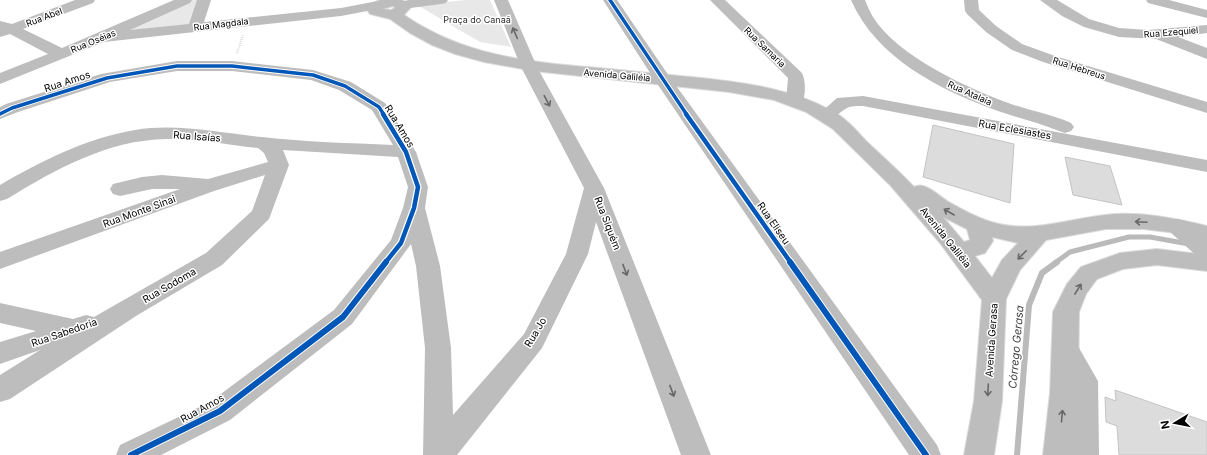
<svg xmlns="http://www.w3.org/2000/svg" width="1207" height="455" font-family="Inter,sans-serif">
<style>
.green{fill:#e8e8e8}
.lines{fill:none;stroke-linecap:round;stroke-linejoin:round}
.stream-far1{stroke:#bababa;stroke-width:5}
.stream{stroke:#bababa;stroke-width:6}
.building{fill:#dcdcdc;stroke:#c4c4c4}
.major-casing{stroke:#dbdbdb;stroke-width:2}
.path{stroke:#b8b8b8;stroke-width:2;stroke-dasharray:0.5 1.5;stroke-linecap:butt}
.minor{fill:#bdbdbd;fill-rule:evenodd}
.major{fill:#bdbdbd;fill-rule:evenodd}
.cycleway-far2-casing{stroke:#fff;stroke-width:5.5}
.cycleway-far1-casing{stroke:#fff;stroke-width:7}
.cycleway-casing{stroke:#fff;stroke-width:8}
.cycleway-far2{stroke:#0057b8;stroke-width:3.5}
.cycleway-far1{stroke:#0057b8;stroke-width:4.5}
.cycleway{stroke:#0057b8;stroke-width:6}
.oneway{stroke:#686868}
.labels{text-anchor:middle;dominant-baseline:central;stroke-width:3;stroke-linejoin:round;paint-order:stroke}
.far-street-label{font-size:9px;fill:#000;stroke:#fff}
.far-park-label{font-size:9px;fill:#2d2d2d;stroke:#fff}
.street-label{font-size:10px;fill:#000;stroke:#fff}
.water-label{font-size:11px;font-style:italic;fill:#3e3e3e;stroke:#fff}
</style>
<rect width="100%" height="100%" fill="#fff"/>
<path class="green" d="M188,0h13l-9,26 -80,9z
M466,0h24l21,47 -31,-5 -63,-37z"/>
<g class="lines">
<path class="stream-far1" d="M1055,263l15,-11 59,-15h21l39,7"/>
<path class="stream" d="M1017,455l12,-150 13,-32 15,-11"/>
</g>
<path class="building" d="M933,125l81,19 -4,59 -87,-26z
M1065,157l45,9 12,39 -49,-10z
M1115,390l92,32v33h-88l-2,-29 -11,-4 -1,-25 11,4z"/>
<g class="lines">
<g class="major-casing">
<path id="major" d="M380,0h22l9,7 -7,8c60,41 124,47 195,53 34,3 68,7 102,10 45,5 92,11 131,33 14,7 24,19 34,30 16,15 33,30 48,46 4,-2 8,-2 12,0 7,3 14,9 21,14 16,9 34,19 52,23 36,8 70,-5 106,-9 34,-4 69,3 102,11v16l-30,-9 -34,-4h-37l-60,11 -26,30 -14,29 -4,102 -8,54h-30l10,-54 8,-101 -42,-57 -50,-58 -57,-56 -27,-17 -32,-12 -45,-8 -195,-21 -50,-9 -29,-8 -23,-9 -22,-12 -20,-14 -20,-5 -2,-3 3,-7zM393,6l2,2 -4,2 -8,-1zM943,217l24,12 3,11 -6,2zM992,237l26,6 -16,17 -10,18 -17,-22 10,-3 8,-12z
M1157,249l50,6v16l-50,-6 -34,4 -26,10 -11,15 -7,18 -1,81 -5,62h-30l7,-62 3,-81 14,-28 14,-17 39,-14z"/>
</g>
<path class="path" d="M237,53l6,-18"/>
<path class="minor" d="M75,0h20l-2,3 -70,26 39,19 112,-48h18l-2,3 -60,27 59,-6 8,-24h14l-7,22 137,-14 37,-7 5,1 2,3 -2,3 -42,8 -237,26 -104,42v-11l48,-19 -38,-20 -10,3v-16l12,3z
M409,0h39l-2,3 -5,1 -38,5 -5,-1 -2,-3 2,-3z
M494,0h14l29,67 67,121 107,267h-30l-85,-233 -8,32 -46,94 -85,107h-34l2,-107 -9,-82 -5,-22 -59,80 -122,96 -69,35h-45l4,-10 90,-43 124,-92 57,-70 12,-32 5,-21 -10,-30 -115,-7 6,15 -20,54 -47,46 -86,51 -126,83 -10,3v-27l40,-25 -40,14v-22l36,-11 -36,-8v-20l73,16 13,-4 8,2 112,-64 46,-42 13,-36 -51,16 -214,78v-17l180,-63h-28l-32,7 -7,-2 -3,-5 3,-5 29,-7 20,-2 46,4 60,-17 -4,-9 -6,-5c-31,-3 -61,-10 -92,-9 -58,1 -110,30 -159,60l-7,2v-16c41,-24 87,-47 135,-55 42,-7 85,3 127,7 43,5 87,6 131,8l-21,-35 -33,-20 -28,-10 -79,-9h-55l-67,11 -92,30 -18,7v-12l6,-3 95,-30 76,-13h55l81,9 38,12 34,21 3,4 28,45 12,35 -3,21 15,58 11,82 2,67 71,-81 42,-80 18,-66 -63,-121z
M603,0h14l52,76 268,369 4,10h-32l-255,-376z
M710,0h15l77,73c4,7 4,25 -1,32l-6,1 -6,-1 -3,-4 2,-23z
M851,0h14c2,5 5,12 8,17 24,39 96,72 138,87 18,6 36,10 53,16l7,3 3,4 -3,4 -6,2 -6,-2c-20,-8 -41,-13 -61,-20 -58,-21 -122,-53 -147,-111z
M964,0h14l1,10 17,16 26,18 33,12 152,46v11l-164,-51 -31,-12 -26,-18 -19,-18 -2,-3z
M1040,0h17l32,19 30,9 29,2 59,-5v8l-29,4 29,11v11l-51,-20 -37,-2 -35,-10 -22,-11z
M1146,0h23l38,10v8l-59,-15z
M863,96l344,64v12l-344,-66c-5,0 -12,0 -16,2 -11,6 -13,14 -26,11l-3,-4 19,-17z
M1177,219l8,2 22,18v21l-8,-2 -30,-27 -3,-5 3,-5z
M1066,338l9,3 23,40 1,74h-30l1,-73 -17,-33 4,-8z"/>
<use href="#major" class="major"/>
<g class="cycleway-far2-casing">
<path id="cycleway-far2" d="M610,0l77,115
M0,114l12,-6 95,-30 70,-12h55l81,9 32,11 34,21 5,8"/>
</g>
<g class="cycleway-far1-casing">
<path id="cycleway-far1" d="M383,114l23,38 12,35 -4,21 -13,35 -16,20
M686,114l105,149"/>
</g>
<g class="cycleway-casing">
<path id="cycleway" d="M790,262l136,193
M131,455l89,-44 123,-94 43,-55"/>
</g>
<use href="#cycleway-far2" class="cycleway-far2"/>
<use href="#cycleway-far1" class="cycleway-far1"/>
<use href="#cycleway" class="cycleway"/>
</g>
<defs><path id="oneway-shaft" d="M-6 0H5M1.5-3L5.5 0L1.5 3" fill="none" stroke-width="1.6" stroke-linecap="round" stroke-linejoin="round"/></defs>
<g class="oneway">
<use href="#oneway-shaft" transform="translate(515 33) rotate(-113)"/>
<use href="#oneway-shaft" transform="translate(547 101) rotate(62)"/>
<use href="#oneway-shaft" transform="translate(949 212) rotate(-150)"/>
<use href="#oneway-shaft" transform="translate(1141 222) rotate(-177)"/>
<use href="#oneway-shaft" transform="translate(1022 255) rotate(135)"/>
<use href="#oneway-shaft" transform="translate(625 270) rotate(69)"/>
<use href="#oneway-shaft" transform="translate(1078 289) rotate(-58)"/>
<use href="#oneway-shaft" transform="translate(988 390) rotate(93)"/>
<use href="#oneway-shaft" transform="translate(672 391) rotate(69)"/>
<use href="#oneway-shaft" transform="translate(1062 416) rotate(-85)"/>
</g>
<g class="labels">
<g class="far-street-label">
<text transform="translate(44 17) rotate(-21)">Rua Abel</text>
<text transform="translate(221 24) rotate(-7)">Rua Magdala</text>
<text transform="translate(1171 32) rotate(-5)">Rua Ezequiel</text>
<text transform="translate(93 41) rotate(-22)">Rua Oséias</text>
<text transform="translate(765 47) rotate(44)">Rua Samaria</text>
<text transform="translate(1079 68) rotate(18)">Rua Hebreus</text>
<text transform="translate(617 75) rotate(5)">Avenida Galiléia</text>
<text transform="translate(970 93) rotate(24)">Rua Atalaia</text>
</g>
<g class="far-park-label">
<text x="477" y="19">Praça do Canaã</text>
</g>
<g class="street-label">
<text transform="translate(67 81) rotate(-18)">Rua Amos</text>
<text transform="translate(400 126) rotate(59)">Rua Amos</text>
<text transform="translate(1015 129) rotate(10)">Rua Eclesiastes</text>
<text transform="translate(197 136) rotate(4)">Rua Isaías</text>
<text transform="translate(139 211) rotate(-20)">Rua Monte Sinai</text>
<text transform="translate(608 223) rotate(69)">Rua Siquém</text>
<text transform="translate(774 223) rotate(55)">Rua Eliseu</text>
<text transform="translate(946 237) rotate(51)">Avenida Galiléia</text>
<text transform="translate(169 285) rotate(-30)">Rua Sodoma</text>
<text transform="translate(64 332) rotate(-19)">Rua Sabedoria</text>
<text transform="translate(535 332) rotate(-59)">Rua Jo</text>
<text transform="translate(991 340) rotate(-86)">Avenida Gerasa</text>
<text transform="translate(202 408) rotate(-29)">Rua Amos</text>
</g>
<g class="water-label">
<text transform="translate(1016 347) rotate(-85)">Córrego Gerasa</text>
</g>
</g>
<g transform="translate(1175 423) rotate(260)" stroke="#ffffff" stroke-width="3" paint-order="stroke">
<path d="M0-3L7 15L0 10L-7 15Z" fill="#000000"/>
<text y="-6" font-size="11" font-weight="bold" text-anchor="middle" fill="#000000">N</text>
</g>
</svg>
